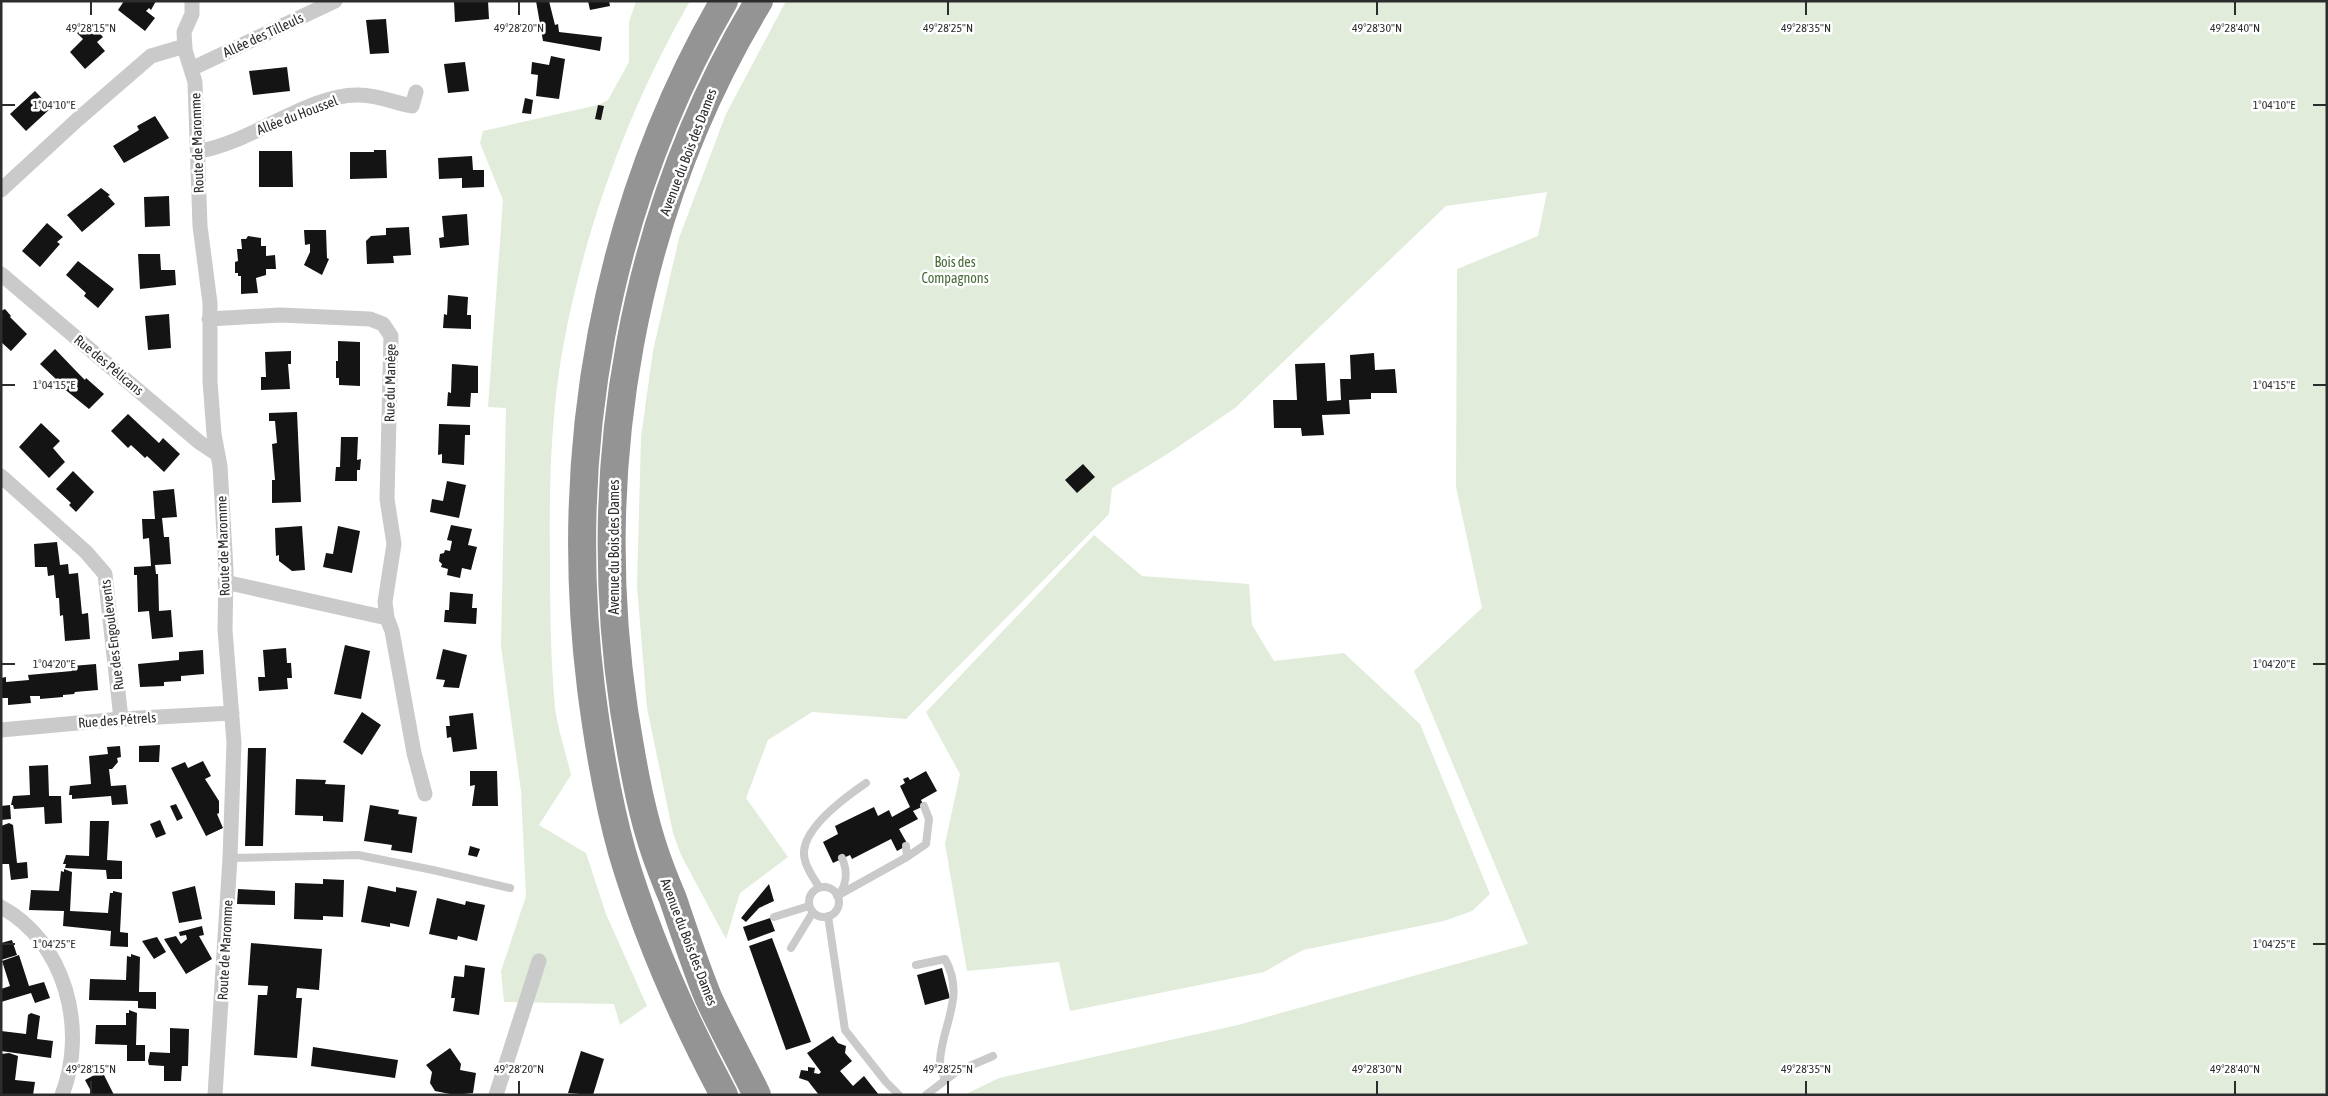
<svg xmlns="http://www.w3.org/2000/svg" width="2328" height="1096" font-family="'Asap Condensed',sans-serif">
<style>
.green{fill:#e1ecda}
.building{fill:#141414}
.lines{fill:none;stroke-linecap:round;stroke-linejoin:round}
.lane{stroke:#cacaca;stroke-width:8}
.street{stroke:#cacaca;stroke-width:15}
.highway{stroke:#949494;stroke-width:28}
.ticks{fill:none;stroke:#2d2d2d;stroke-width:2}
.labels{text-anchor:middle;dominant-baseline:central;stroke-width:5;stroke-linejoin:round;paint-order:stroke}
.street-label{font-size:14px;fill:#2d2d2d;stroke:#fff}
.park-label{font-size:14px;fill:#486b39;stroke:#fff}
.ticks-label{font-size:12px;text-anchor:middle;fill:#2d2d2d;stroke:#fff;stroke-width:5;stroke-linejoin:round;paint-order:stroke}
</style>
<rect width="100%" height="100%" fill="#fff"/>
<path class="green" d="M636,1h54c-61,106 -105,226 -127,346 -13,72 -14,148 -13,221 0,47 1,94 5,140 3,22 11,45 16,67l-32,50 47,28 20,61 41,92 -27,19 -6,-21 -110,-2 -3,-31 25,-75 -5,-105 -20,-145 5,-238 -18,-1 15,-207 -23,-57 3,-12 115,-26 10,-5 21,-38v-40z
M786,1h1541v1094h-1363l35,-17 239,-53 290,-81 -114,-273 68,-63 -26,-121 1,-218 81,-33 9,-44 -101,14 -211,202 -66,45 -57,35 -3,26 -203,205 -94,-7 -44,28 -22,58 42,59 -48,36 -14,46 -45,-84 -8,-22 -26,-125 -10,-122 4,-149 12,-86 26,-113 47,-124z
M1094,535l48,41 107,8 3,41 22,36 70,-8 76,71 70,170 -18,17 -28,10 -141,29 -39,22 -194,39 -11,-49 -92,9 -22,-127 15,-70 -34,-62z"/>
<path class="building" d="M124,1h32l-5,9 -2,-2 -3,3 9,7 -10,13 -27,-21z
M454,1h34l1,18 -34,3z
M536,1h13l6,24 3,-1 1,8 43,5 -2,14 -57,-10z
M588,1h21l1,5 -20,4z
M386,19l3,34 -19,1 -4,-34z
M90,23l13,14 -6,5 8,9 -20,18 -15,-17 13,-13 -6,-6z
M551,56l14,3 -6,40 -23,-3 2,-21 -7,-1 1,-12 17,3z
M465,62l4,29 -21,2 -4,-29z
M287,67l3,24 -37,4 -4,-24z
M35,91l16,17 -25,23 -16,-17z
M525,98l8,2 -2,14 -9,-1z
M598,105l6,1 -3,14 -6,-1z
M155,116l14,22 -45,25 -11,-17 26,-16 -2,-4z
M374,150h12l1,28 -37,1v-27h24z
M259,151h33l1,36h-34z
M472,156l1,14h11v17l-22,1v-10l-23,1 -1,-21z
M101,188l9,7 -2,1 7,8 -33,28 -15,-17z
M169,196l1,30 -25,1 -1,-30z
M467,214l2,31 -29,3 -1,-10 5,-1 -2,-21z
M47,223l16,14 -6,5 3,2 -20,23 -18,-16z
M409,227l2,28 -18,1 1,7 -27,1 -1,-23 5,-5 15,-1v-7z
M304,230h22l1,28 2,1 -7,16 -18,-10 6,-13v-8l-5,1z
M248,236l13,2v8h5v10l9,-1 1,14h-10v6l-10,3 2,15 -17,1v-18h-3v-3h-3v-11l3,-1 -1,-12h5l-1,-10h5z
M138,254h22l1,16h14l1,15 -36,4z
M78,261l36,28 -16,19 -14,-12 2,-3 -20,-18z
M448,295l20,2 -1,18h4v14l-28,-1 1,-14 3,1z
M5,309l6,7 -1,1 17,17 -16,17 -10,-9v-31z
M169,314l2,34 -23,2 -3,-34z
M338,341l22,1v44l-21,-1v-7h-3v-17h2z
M55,349l23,24 7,7 1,-2 18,16 -15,15 -32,-26 1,-2 -18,-17z
M291,351v13h-3l2,25 -29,1v-13h5l-1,-25z
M1374,353l1,17 20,-1 2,24h-26v6l-22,1 1,14 -28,1 2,20 -22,1 -1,-8h-27l-1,-28h24l-2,-36 30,-1 2,38 14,-1 -1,-21h11l-1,-24z
M452,364l26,2v27h-7l-1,14 -23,-1 1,-14 3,1z
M297,412l4,90 -29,1v-23h3l-3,-36 5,-1 -2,-22h-6v-8z
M128,414l31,29 4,-5 17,16 -16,18 -17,-16 -2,2 -14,-13 -3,3 -17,-17z
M41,423l19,18 -7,7 12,14 -16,16 -30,-31z
M439,424l31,1v10h-5l-1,30 -22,-2v-9l-4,1z
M341,437h17l-1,23 4,-1 -1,11h-3v11h-22l1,-14h4z
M1083,464l12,13 -18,16 -12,-13z
M73,471l21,21 -18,20 -7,-7 2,-2 -15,-14z
M447,481l19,4 -7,33 -29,-6 2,-13 11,2z
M174,489l3,28 -15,1 2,19h5l2,27 -16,1 1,9h2l1,37 12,-1 2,27 -21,2 -3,-28 -11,1 -1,-37h-3v-8l17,-1 -2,-28 -6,1 -1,-20h13l-2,-28z
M451,525l21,4 -4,16 9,2 -6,23 -9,-2 -2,10 -13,-3 1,-6 -7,-2 1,-3 -3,-3 1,-7 4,-1 1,-3 5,1 2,-10 -5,-1z
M302,526l3,44 -13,1 -13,-10v-6l-3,1 -1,-28z
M338,526l22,5 -8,42 -29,-6 3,-14 7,1z
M57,542l3,23 8,-1 1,10 9,-1 4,41 6,-1 2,26 -25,2 -2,-26 -3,1 -1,-18h-3l-2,-23 -6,1 -1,-9h-12l-1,-23z
M450,592l23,2 -1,14h5l-1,16 -32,-2 1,-12h4z
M345,645l25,6 -9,48 -27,-5z
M286,648l1,15h4l1,15h-5l1,11 -29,2 -1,-14h7l-2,-27z
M443,649l24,6 -8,33 -16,-1 2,-7 -9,-1z
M203,650l1,24 -23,2v5l-17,1v4l-24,1 -2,-23 41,-4v-8z
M96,664l2,26 -23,2 -1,2 -11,1v2l-23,2v-3h-10l1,7 -23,2v-7h-7v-20l5,-1v5l23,-2 -1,-5 44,-4v-5z
M362,712l19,13 -19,30 -19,-13z
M473,713l4,36 -24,3 -2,-15 -4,1 -1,-12h4l-1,-10z
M160,745l-1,17h-20v-16z
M120,746l1,11 -4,1 1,4 -6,7h-3l2,17 15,-1 2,19 -16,1 -1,-9 -39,3v-4h-3l1,-9 21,-2 -2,-28 19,-2 -1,-7z
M248,748h18l-3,98h-18z
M203,761l8,15 -6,3 14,22v12l-2,1 6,14 -17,8 -35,-68 14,-6 3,6z
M48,765l1,31h12l1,27 -17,1 -1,-17 -30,2 -1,-4h-2l2,-9 17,-1 -1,-29z
M470,771h27l1,35h-26l3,-21 -5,1z
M926,771l11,20 -16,9 3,6 -11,5 5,8 -19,10 9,16 -11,6 -6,-12 -39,20 -2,-4 -17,8 -10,-21 15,-8 -3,-8 39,-19 4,9 11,-6 3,7 18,-10 -10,-21 5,-3 -2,-4 5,-2 2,3z
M296,779l30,1 -1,4 20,1 -2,37 -20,-1v-5l-28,-1z
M176,804l7,14 -6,3 -7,-15z
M10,805l1,14 -10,1v-14z
M370,805l29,5 -1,4 19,3 -5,36 -21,-3 1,-5 -28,-4z
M160,820l6,14 -10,4 -6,-14z
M90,821h19l-2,39 15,1v18h-15l-1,-9 -41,-2 1,-4h-3l3,-9 23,1z
M9,823l4,2 4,38 10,-1 1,16 -17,2 -2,-16h-8v-38z
M470,846l10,3 -3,8 -9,-2z
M64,869l8,3 -2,39 38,2 2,-20h3v-2l9,2 -2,39 8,1v14l-18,-1 1,-15 -48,-5 1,-15 -35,-1 2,-20 28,1 2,-20 3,1z
M323,879l21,1 -1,37 -20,-1v4l-29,-1 1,-36 28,1z
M769,884l5,17 -15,7 -13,14 -5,-4z
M195,886l7,33 -23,4 -7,-31z
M368,886l28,6v-5l21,4 -8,36 -19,-4v4l-29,-5z
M238,889l37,2v14l-38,-1z
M437,898l28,7 1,-4 19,4 -8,36 -19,-5 -1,4 -28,-6z
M770,918l5,13 -27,10 -5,-14z
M202,926l2,9 -5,1 13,23 -26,15 -22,-35 12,-3 5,8 6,-5 -1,-4 -6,1 -1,-4z
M157,937l9,15 -12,7 -12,-18z
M772,938l39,104 -25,8 -37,-104z
M12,940l5,15 -16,5v-17z
M251,943l71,6 -3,41 -22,-2 -1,10h6l-5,60 -43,-3 4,-60h9l1,-9 -20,-1z
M131,954l9,3 -1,35h17v17l-18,-1v-7l-49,-1 1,-21 36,1 1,-24 4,1z
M19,955l10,31 15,-4 6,16 -15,5 -4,-10 -30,9v-13l9,-3 -8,-25z
M465,965l20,3 -6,47 -26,-4 2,-13h-4l3,-22 10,1z
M942,968l8,30 -25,7 -8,-30z
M129,1010l8,3 -1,32h9v16h-18v-16l-32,-1 1,-19h30v-12h3z
M31,1013l9,3 -3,23 16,2 -2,17 -50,-7v-20l25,3 2,-19z
M170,1028l19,1 -1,37h-6l-1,15h-17v-15l-15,-1 -1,-4 2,-9 20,1z
M833,1036l5,7 8,3 -1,7 7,8 -12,10 13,15 11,-10 15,19h-60l-11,-14 -9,-3 2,-8 7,1v-4l7,1 -1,5 5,1 2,-2 -14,-19z
M313,1047l85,13 -3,18 -84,-12z
M450,1048l11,16 -1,6 16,3 -3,20 -18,2 -20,-4 -5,-8 2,-11 -6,-7z
M581,1051l23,8 -11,36 -25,-2z
M9,1053l9,3 -3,24 20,2 -2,13 -32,-1v-40z
M102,1071l12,24h-21l-8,-15z"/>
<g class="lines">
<path class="lane" d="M907,857l19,-13 3,-25 -5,-13
M230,858l128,-3 75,15 77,18
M819,887c-6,-10 -16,-23 -15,-36 2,-25 43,-55 62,-68
M809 902a15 15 0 1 1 30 0a15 15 0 1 1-30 0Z
M839,895c8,-12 9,-23 3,-37
M837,896l70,-39 -1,-11
M828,916l17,114 41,52 13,13
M774,917l35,-11
M791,948l22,-36
M916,965l29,-6c21,38 -3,65 -5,102 0,6 3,14 5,19
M926,1095l30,-23 37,-16"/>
<path class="street" d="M192,1v13l-8,18 1,18 10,32 5,144 10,77v78l4,53 6,32 6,104 -1,60 9,113 -4,115 -15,237
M191,69l144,-68
M199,151c50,-7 113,-59 161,-56 17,0 36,8 52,11l4,-14
M1,190l76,-70 74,-64 34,-10
M1,274l198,168 18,12
M209,319l71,-4 90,4 13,5 8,12 -4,163 7,45 -9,58 2,16 5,13 22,122 11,41
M1,476l85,76 19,22 16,145
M225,582l162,36
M1,730l120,-11 111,-6
M1,907c64,34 87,122 61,188
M496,1095l43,-134"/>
<path class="highway" d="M724,1c-120,207 -162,451 -133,687 7,55 16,110 31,164 25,85 60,164 102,243
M757,1095c-16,-33 -34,-65 -49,-98 -13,-32 -24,-65 -35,-98 -8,-19 -16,-39 -22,-59 -13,-42 -20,-87 -27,-130 -36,-241 7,-498 135,-709"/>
</g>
<path class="ticks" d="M91,2v13M519,2v13M948,2v13M1377,2v13M1806,2v13M2235,2v13M2,105h13M2313,105h13M2,385h13M2313,385h13M2,664h13M2313,664h13M2,944h13M2313,944h13M91,1081v13M519,1081v13M948,1081v13M1377,1081v13M1806,1081v13M2235,1081v13"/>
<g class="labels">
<g class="street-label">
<text transform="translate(263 35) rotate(-25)">Allée des Tilleuls</text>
<text transform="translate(297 115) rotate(-21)">Allée du Houssel</text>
<text transform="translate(197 143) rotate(-92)">Route de Maromme</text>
<text transform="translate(688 152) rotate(-69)">Avenue du Bois des Dames</text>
<text transform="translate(109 365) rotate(40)">Rue des Pélicans</text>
<text transform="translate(390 383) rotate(-89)">Rue du Manège</text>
<text transform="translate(223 546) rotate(-92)">Route de Maromme</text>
<text transform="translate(614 547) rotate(-90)">Avenue du Bois des Dames</text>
<text transform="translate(112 635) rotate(-97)">Rue des Engoulevents</text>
<text transform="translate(117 720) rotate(-4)">Rue des Pétrels</text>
<text transform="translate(689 942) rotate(69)">Avenue du Bois des Dames</text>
<text transform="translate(225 950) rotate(-87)">Route de Maromme</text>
</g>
<g class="park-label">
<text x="955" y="262">Bois des<tspan x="955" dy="16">Compagnons</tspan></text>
</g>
</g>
<g class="ticks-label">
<text x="91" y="32">49°28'15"N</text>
<text x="519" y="32">49°28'20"N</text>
<text x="948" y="32">49°28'25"N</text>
<text x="1377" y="32">49°28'30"N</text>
<text x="1806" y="32">49°28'35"N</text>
<text x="2235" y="32">49°28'40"N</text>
<text x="2274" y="109">1°04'10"E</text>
<text x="54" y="109">1°04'10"E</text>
<text x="2274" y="389">1°04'15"E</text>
<text x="54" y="389">1°04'15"E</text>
<text x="2274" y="668">1°04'20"E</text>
<text x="54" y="668">1°04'20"E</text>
<text x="2274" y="948">1°04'25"E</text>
<text x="54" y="948">1°04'25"E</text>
<text x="91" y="1073">49°28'15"N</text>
<text x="519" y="1073">49°28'20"N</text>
<text x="948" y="1073">49°28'25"N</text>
<text x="1377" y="1073">49°28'30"N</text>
<text x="1806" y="1073">49°28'35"N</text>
<text x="2235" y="1073">49°28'40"N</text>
</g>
<rect width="2328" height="1096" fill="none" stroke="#2d2d2d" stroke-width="5"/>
</svg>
